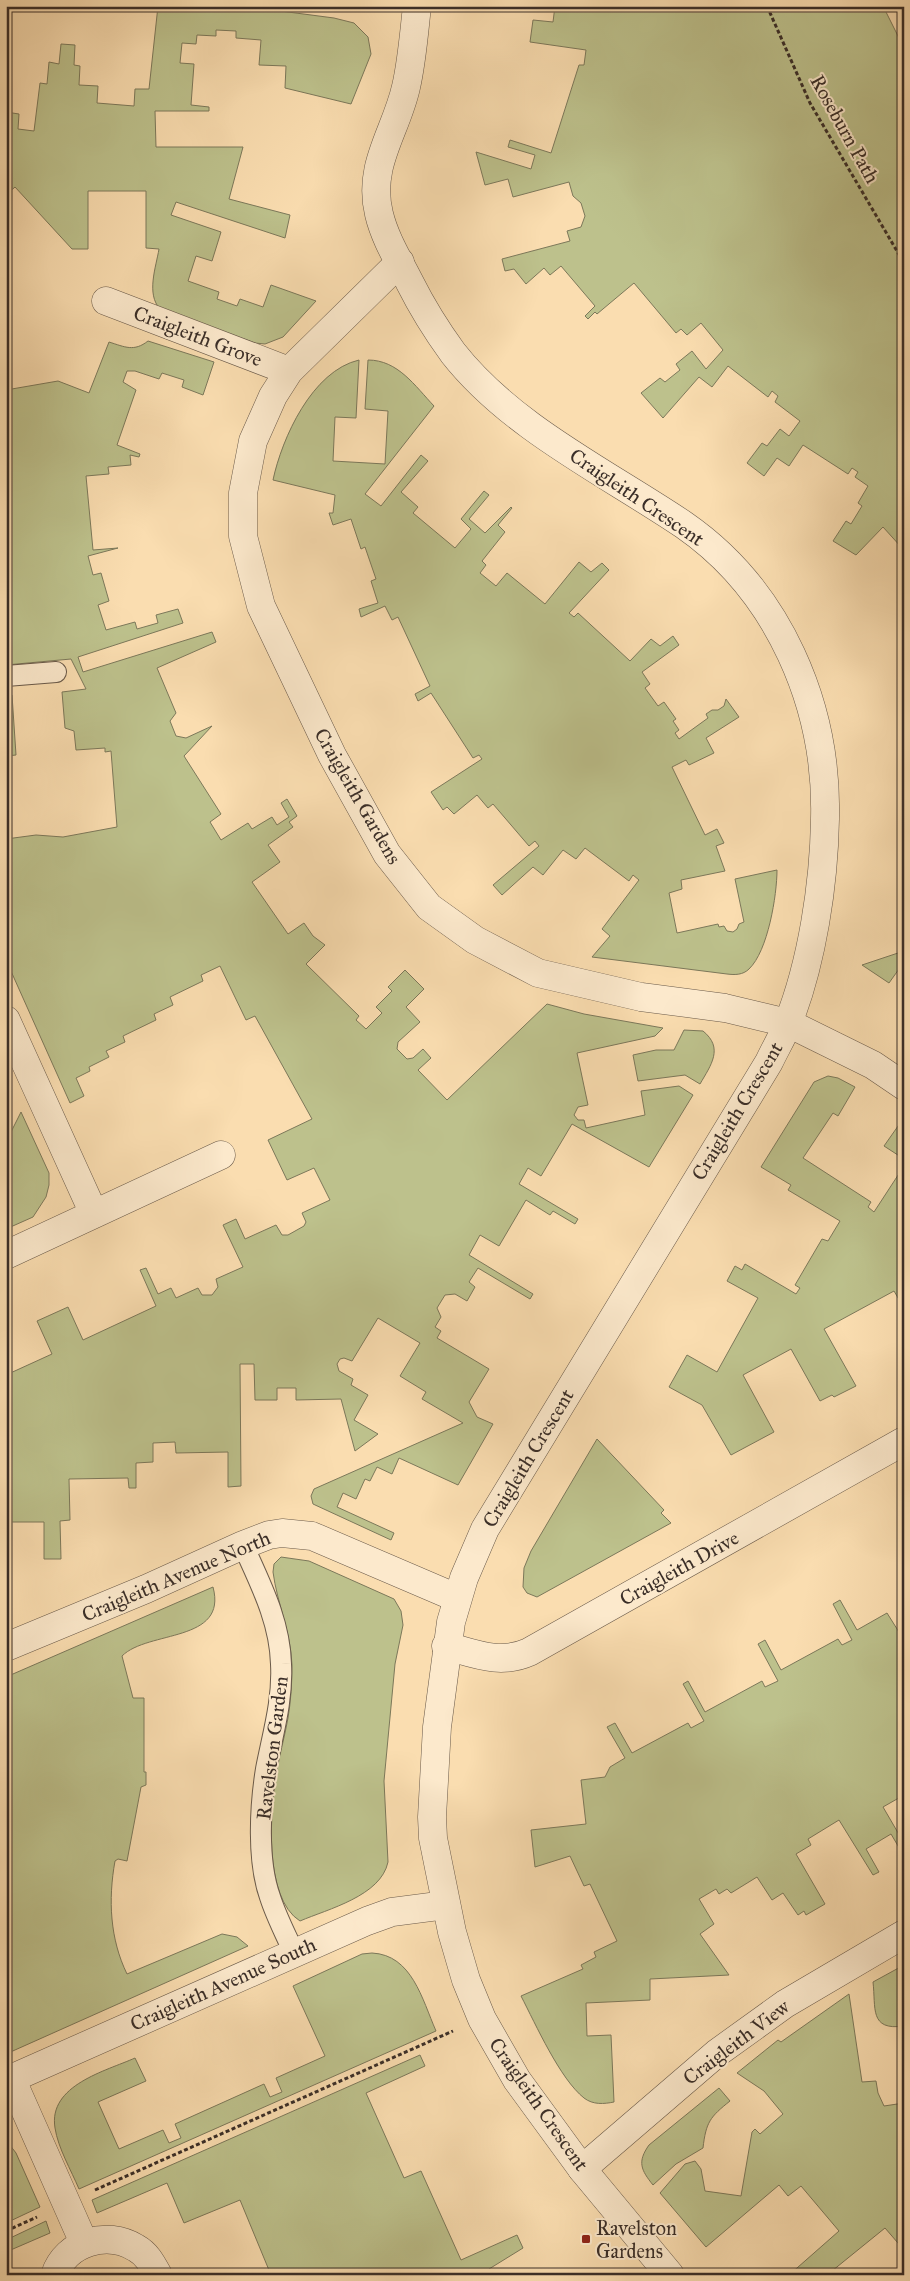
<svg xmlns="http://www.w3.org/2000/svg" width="910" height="2281" font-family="'IM FELL Great Primer',serif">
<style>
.green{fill:#bdc18c;stroke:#7c785a}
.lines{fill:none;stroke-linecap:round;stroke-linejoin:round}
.service-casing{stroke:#6a5a4a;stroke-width:22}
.minor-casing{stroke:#6a5a4a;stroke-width:29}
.tertiary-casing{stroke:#6a5a4a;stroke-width:29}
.path{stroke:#3a2e28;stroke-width:3;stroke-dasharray:4 2.5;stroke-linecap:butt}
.service{stroke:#fce9cc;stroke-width:20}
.minor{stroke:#fce9cc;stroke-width:28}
.tertiary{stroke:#fce9cc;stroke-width:28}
.poi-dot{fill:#8f2418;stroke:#fce9cc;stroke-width:2}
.labels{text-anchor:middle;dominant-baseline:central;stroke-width:4;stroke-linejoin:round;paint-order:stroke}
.street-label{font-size:20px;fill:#3a2e28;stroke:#fce9cc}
.poi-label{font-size:20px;fill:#3a2e28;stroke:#fce9cc;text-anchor:start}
</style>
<rect width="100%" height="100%" fill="#faddb0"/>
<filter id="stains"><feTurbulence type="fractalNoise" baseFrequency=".004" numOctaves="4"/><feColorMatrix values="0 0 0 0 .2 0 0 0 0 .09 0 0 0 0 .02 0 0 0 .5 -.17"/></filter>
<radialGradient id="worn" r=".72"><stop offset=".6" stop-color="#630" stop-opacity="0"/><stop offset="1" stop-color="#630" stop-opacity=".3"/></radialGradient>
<path class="green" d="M158,6h84l92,12 20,5 14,14 3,17 -20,50 -66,-16 1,-22 -27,-1 2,-25 -25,-2v-7l-20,-1v6l-19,-1 -1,9 -14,-1 -2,20 14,1 -3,41 18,2v4h-54l1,36h87l-14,52 61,16 -5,23 -109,-36 -5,13 50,17 -9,29 -16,-5 -8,25 31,11 -2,7 20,7 3,-7 23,8 8,-22 45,16 -33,36 -18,7 -10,-1 -95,-34c-14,-15 -4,-42 -1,-60l-13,-1v-57h-58v58h-16l-57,-62 -9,8v-83l13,2 -1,15 16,2 6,-48 7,1 2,-22 10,2 2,-20 14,1 -1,20 6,1 -1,19 19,1 -1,17 37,3 1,-17h14z
M555,6h328l21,42 -2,500 -19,-21 -27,28 -23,-14 13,-20 5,3 11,-18 -4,-3 10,-17 -13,-9 3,-5 -6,-4 -4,6 -45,-29 -14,21 -12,-8 -13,18 -17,-13 15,-20 5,3 13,-17 9,7 11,-15 -25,-19 3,-6 -6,-5 -4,6 -40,-31 -16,21 -13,-10 -36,41 -22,-25 19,-15 5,4 15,-12 -4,-6 16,-13 14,18 17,-19 -22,-27 -14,12 -6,-6 -5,4 -42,-50 -37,31 -2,-2 -7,7 -3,-3 10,-10 -34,-40 -11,9 -6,-7 -18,16 -12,-15 -9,2 -3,-12 68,-18 -3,-10 14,-4 4,-11 -4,-13 -8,-7 -4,-14 -56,15 -5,-18 -23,6 -9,-33 55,17 4,-14 -27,-8 2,-7 41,13 28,-88h5l2,-15 -56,-8 3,-22 20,2z
M148,341l66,21 -11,33 -21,-8 2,-7 -22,-7 -3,6 -24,-8h-8l-4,11 13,8 -19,55 23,9 -1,3 -9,-2 1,10 -23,2 1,7 -23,2 7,74 25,-2 -30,8 5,19 8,-2 8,28 -11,4 8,25 29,-8 2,7 21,-6 -2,-8 22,-6 5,14 -105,34 5,15 129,-40 4,10 -59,26 19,45 -6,8 6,15 10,2 26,-12 -28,30 37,58 -11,8 11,18 27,-17 4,6 20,-12 5,8 12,-8 -8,-14 6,-4 10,17 -8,6 4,5 -25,18 12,17 -28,20 36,52 16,-11 9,13 12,9 -19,19 53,52 -3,4 10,9 16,-16 -6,-6 16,-16 -4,-4 17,-17 19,19 -18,18 14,15 -22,20 -1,7 10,10 6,-1 10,-9 8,9 -13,12 29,30 100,-96 37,10 79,14 -8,8 -78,17 11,52 -10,2 -4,8 4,5h6l2,8 59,-13 -4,-24 38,-5 14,9 -44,72 -77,-43 -31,52 -13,-8 -9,16 59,35 -3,5 -22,-13 -3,4 -24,-15 -27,46 -19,-11 -11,20 64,39 -3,5 -52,-31 -9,14 6,5 -8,14 -12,-7 -10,1 -8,13 4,9 -6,10 6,4 -4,7 52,31 -20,33 8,15 16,7 -35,61 -59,-27 -7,16 -15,-7 -7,14 -5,-2 -9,20 -13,-6 -6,14 57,26 -3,7 -78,-36 -2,-8 3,-7 149,-66 -41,-24 4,-7 -26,-16 20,-33 -42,-25 -26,43 -8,-3 -4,1 -3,5 2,7 14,8 -2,6 17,10 -14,25 24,14 -23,17 -14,-52 -45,1v-12h-19v12h-22l-1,-36h-14l1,122 -13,1v-35l-52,1 -1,-11 -22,1v19l-17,1v25h-7l-1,-10 -59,1 1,41 -10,1 1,38h-17v-37h-38v-147l46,-21 -15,-33 31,-14 15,33 73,-34 -16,-36 6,-2 12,26 13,-6 5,10 22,-10 4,7h10l6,-8 -2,-8 27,-12 -20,-42 13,-6 9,20 31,-14 6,10h6l16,-9 2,-4 -4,-9 28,-13 -16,-32 -27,12 -19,-40 44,-21 -57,-103 -9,4 -26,-54 -19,9 2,6 -33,16 3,8 -19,9 2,6 -33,16 2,6 -19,9 3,6 -20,10 1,4 -14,7 8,18 -14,7 -64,-143v-121l30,-4 27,2 54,-10 -6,-76 -6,1v-4l-29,2 -2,-19 -9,-3 -3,-36 24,-3 -15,-30 -65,6v-275l52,-9 31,12 20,-51c16,5 25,10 39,-1z
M359,360l-3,58 -21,-1 -2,44 52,3 3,-53 -23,-2 3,-49c30,0 47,26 66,46l-69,88 16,12 40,-51 7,6 -27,31 17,15 -5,6 42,35 16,-19 -10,-10 23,-28 5,4 -20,24 16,14 26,-26 1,1 -14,17 7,7 -23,29 4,4 -6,8 16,13 11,-13 38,31 34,-42 12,10 11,-9 7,7 -40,43 5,4 4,-4 52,48 21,-22 9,7 13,-10 6,9 -37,27 8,12 -5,4 13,18 6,-4 12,17 -3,2 6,9 -4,3 4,6 29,-21 -2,-4 6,-4h6l6,-4 2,-7 13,18 -33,21 8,15 -25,12 -3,-5 -14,7 33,68 12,-6 7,14 -8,3 9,25 -44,9 1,9 -13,4 8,40 41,-9 1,3 5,-1 3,5 6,1 4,-3 2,-5 5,-2 -9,-43 42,-9c0,25 -9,81 -28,99 -6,6 -14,6 -22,5l-135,-17 18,-21 -8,-7 37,-49 -6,-5 -4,6 -44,-33 -9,11 -13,-9 -20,25 -10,-8 -31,28 -9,-10 46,-39 -4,-5 -6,5 -36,-42 -5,4 -11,-13 -23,19 -7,-7 -4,3 -12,-18 51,-33 -3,-4 -6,3 -42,-65 -13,8 -3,-7 15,-8 -32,-69 -6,3 -7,-14 -24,11 -2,-8 19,-6 -7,-22 5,-2 -11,-32 -4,2 -10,-30 -18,6 -4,-12h4l2,-18 -62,-15c9,-42 39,-109 86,-120z
M12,695l4,60 -10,1v-60z
M904,951v11l-15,21 -27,-18z
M684,1030l19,1c21,17 8,34 -3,53l-15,-9 -47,6 -5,-26 23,-5h18z
M828,1076l10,2 17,9 -17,29 -5,-3 -30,45 68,44 -3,5 6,5 30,-46v142l-10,-17 -70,38 32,57 -22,11 -2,-2 -12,6 -29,-52 -48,26 31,57 -43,23 -29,-50 -33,-18 18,-32 30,17 41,-74 -31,-17 8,-15 7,4 3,-6 51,30 4,-6 -5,-3 27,-46 6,2 12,-20 -52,-31 3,-5 -30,-18 53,-85z
M21,1112l28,61v12l-3,12 -13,20 -27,12v-87z
M903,1119l1,1v39l-20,-13z
M597,1439l67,71 -3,3 10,10 -134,74 -10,-4 -4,-6 1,-19 7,-17z
M281,1557l28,4 85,38 7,12 2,14 -8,39 -11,117 4,81c-7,34 -60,47 -88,59 -37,-23 -30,-113 -23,-151 3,-17 8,-35 11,-52 3,-18 4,-35 4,-53 -1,-32 -15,-62 -19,-93l1,-8z
M213,1587c15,56 -65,43 -91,69l11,42h11v74h2v13l-5,2 -14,74 -9,-2 -3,2c-7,39 -5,78 12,113l95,-40 15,3 11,9 -242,108v-377z
M840,1600l17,30 30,-17 17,27v155l-21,12 21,36v13l-13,-22 -25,15 13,23 -6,3 -34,-55 -31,19 3,6 -15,9 29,50 -19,11 -2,-4 -6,4 -15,-22 -11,7 -15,-23 -26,16 -4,-4 -8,5 -3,-5 -17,10 15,25 -14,10 29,41 -79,4v21l-64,3 1,33 24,-1 3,67c-10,2 -21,3 -30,-4 -24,-19 -48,-73 -63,-102l62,-27 -2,-4 15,-8 -2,-5 23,-11 -27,-57 -6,2 -14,-30 -35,11 -4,-37 55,-6 -5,-44 24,-3 5,-10 15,-9 -18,-31 8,-4 17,30 56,-30 3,5 13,-7 -21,-37 5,-3 17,31 57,-31 3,6 13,-6 -20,-37 7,-4 16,30 57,-31 4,6 10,-5 -19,-36z
M372,1953c40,2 50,46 64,78l-357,158c-8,-19 -21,-41 -24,-61 -7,-43 51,-57 80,-70l11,23 -48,21 21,47 44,-19 6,13 12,-5 -6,-14 89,-40 6,13 12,-5 -6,-14 49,-22 -32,-70 69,-32z
M904,1965v61c-35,5 -28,-18 -31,-44z
M849,1994l13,88 14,-1 2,12 6,13 20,-3v147l-19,-22 -58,47h-38l50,-44 -38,-45 -13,10 -9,-11 -73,62 -46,-54 25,-29 10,-3 6,8 4,22 36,5 11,-64 3,-3 5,5 23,-20 -19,-23 -27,-18 41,-33 3,2z
M420,2055l5,11 -59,27 38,85 17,-7 40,89 56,-25 6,13 -34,21 3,6h-221l-31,-75 -56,23 -17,-40 -70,30 -5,-13z
M719,2088l11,13c-20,16 -24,21 -27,47l-27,16 -23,21c-12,-15 -16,-23 -4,-40z
M6,2140l10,13 24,54 -34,16z
M46,2221l4,12 -44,19v-12z"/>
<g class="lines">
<g class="service-casing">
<path id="service" d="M6,676l50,-4
M243,1545c17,38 37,76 38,119 2,36 -8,69 -15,105 -6,37 -9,92 4,128 6,19 16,38 24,56"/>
</g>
<g class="minor-casing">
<path id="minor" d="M400,262l-111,109 -16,25 -20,45 -10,52v43l18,70 71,149 55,99 42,53 46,33 63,33 103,24 84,11 63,15 85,42 31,21
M106,301l183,70
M6,1020l88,194
M6,1255l215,-100
M446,1646c30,8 54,19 83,6l375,-211
M6,1647l140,-58 97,-44 26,-10 13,-2 30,3 145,62
M11,2078l73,165
M6,2081l361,-160 25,-9 54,-7
M582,2169l135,-116 68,-49 119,-70
M55,2275c11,-33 52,-45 81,-27 11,6 16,16 22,27"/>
</g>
<g class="tertiary-casing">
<path id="tertiary" d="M417,6c-3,27 -5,55 -11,81 -10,45 -39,78 -27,127 6,25 20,47 31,69 12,24 27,48 43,70 58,74 154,120 231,172 95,66 144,181 141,294 -1,65 -13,144 -37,204 -5,13 -13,26 -19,39l-284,467 -21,49 -13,44 -14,105 -5,90 1,21 19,94 14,48 16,39 35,61 65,89 88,106"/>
</g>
<path class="path" d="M767,6l43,97 94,160
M95,2190l358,-159
M6,2231l31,-14"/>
<use href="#service" class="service"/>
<use href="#minor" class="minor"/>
<use href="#tertiary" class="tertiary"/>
</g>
<rect class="poi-dot" x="581" y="2234" width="10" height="10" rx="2.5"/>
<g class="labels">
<g class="street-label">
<text transform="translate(845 129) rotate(61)">Roseburn Path</text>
<text transform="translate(198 336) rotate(21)">Craigleith Grove</text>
<text transform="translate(637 497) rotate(34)">Craigleith Crescent</text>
<text transform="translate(358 796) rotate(60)">Craigleith Gardens</text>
<text transform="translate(737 1111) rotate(-59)">Craigleith Crescent</text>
<text transform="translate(528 1458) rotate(-59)">Craigleith Crescent</text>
<text transform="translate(679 1568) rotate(-29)">Craigleith Drive</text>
<text transform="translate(176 1576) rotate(-23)">Craigleith Avenue North</text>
<text transform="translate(272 1748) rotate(-83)">Ravelston Garden</text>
<text transform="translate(223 1984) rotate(-24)">Craigleith Avenue South</text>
<text transform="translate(736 2042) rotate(-37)">Craigleith View</text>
<text transform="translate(539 2104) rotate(55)">Craigleith Crescent</text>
</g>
<g class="poi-label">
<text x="596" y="2228">Ravelston<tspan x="596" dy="23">Gardens</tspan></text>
</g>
</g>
<rect width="910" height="2281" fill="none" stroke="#faddb0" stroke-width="25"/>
<rect x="8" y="8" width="895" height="2266" fill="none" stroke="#3a2e28" stroke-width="2.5"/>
<rect x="12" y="12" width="885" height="2256" fill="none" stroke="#3a2e28"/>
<rect width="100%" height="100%" filter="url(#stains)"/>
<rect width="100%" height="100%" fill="url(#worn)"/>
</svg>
